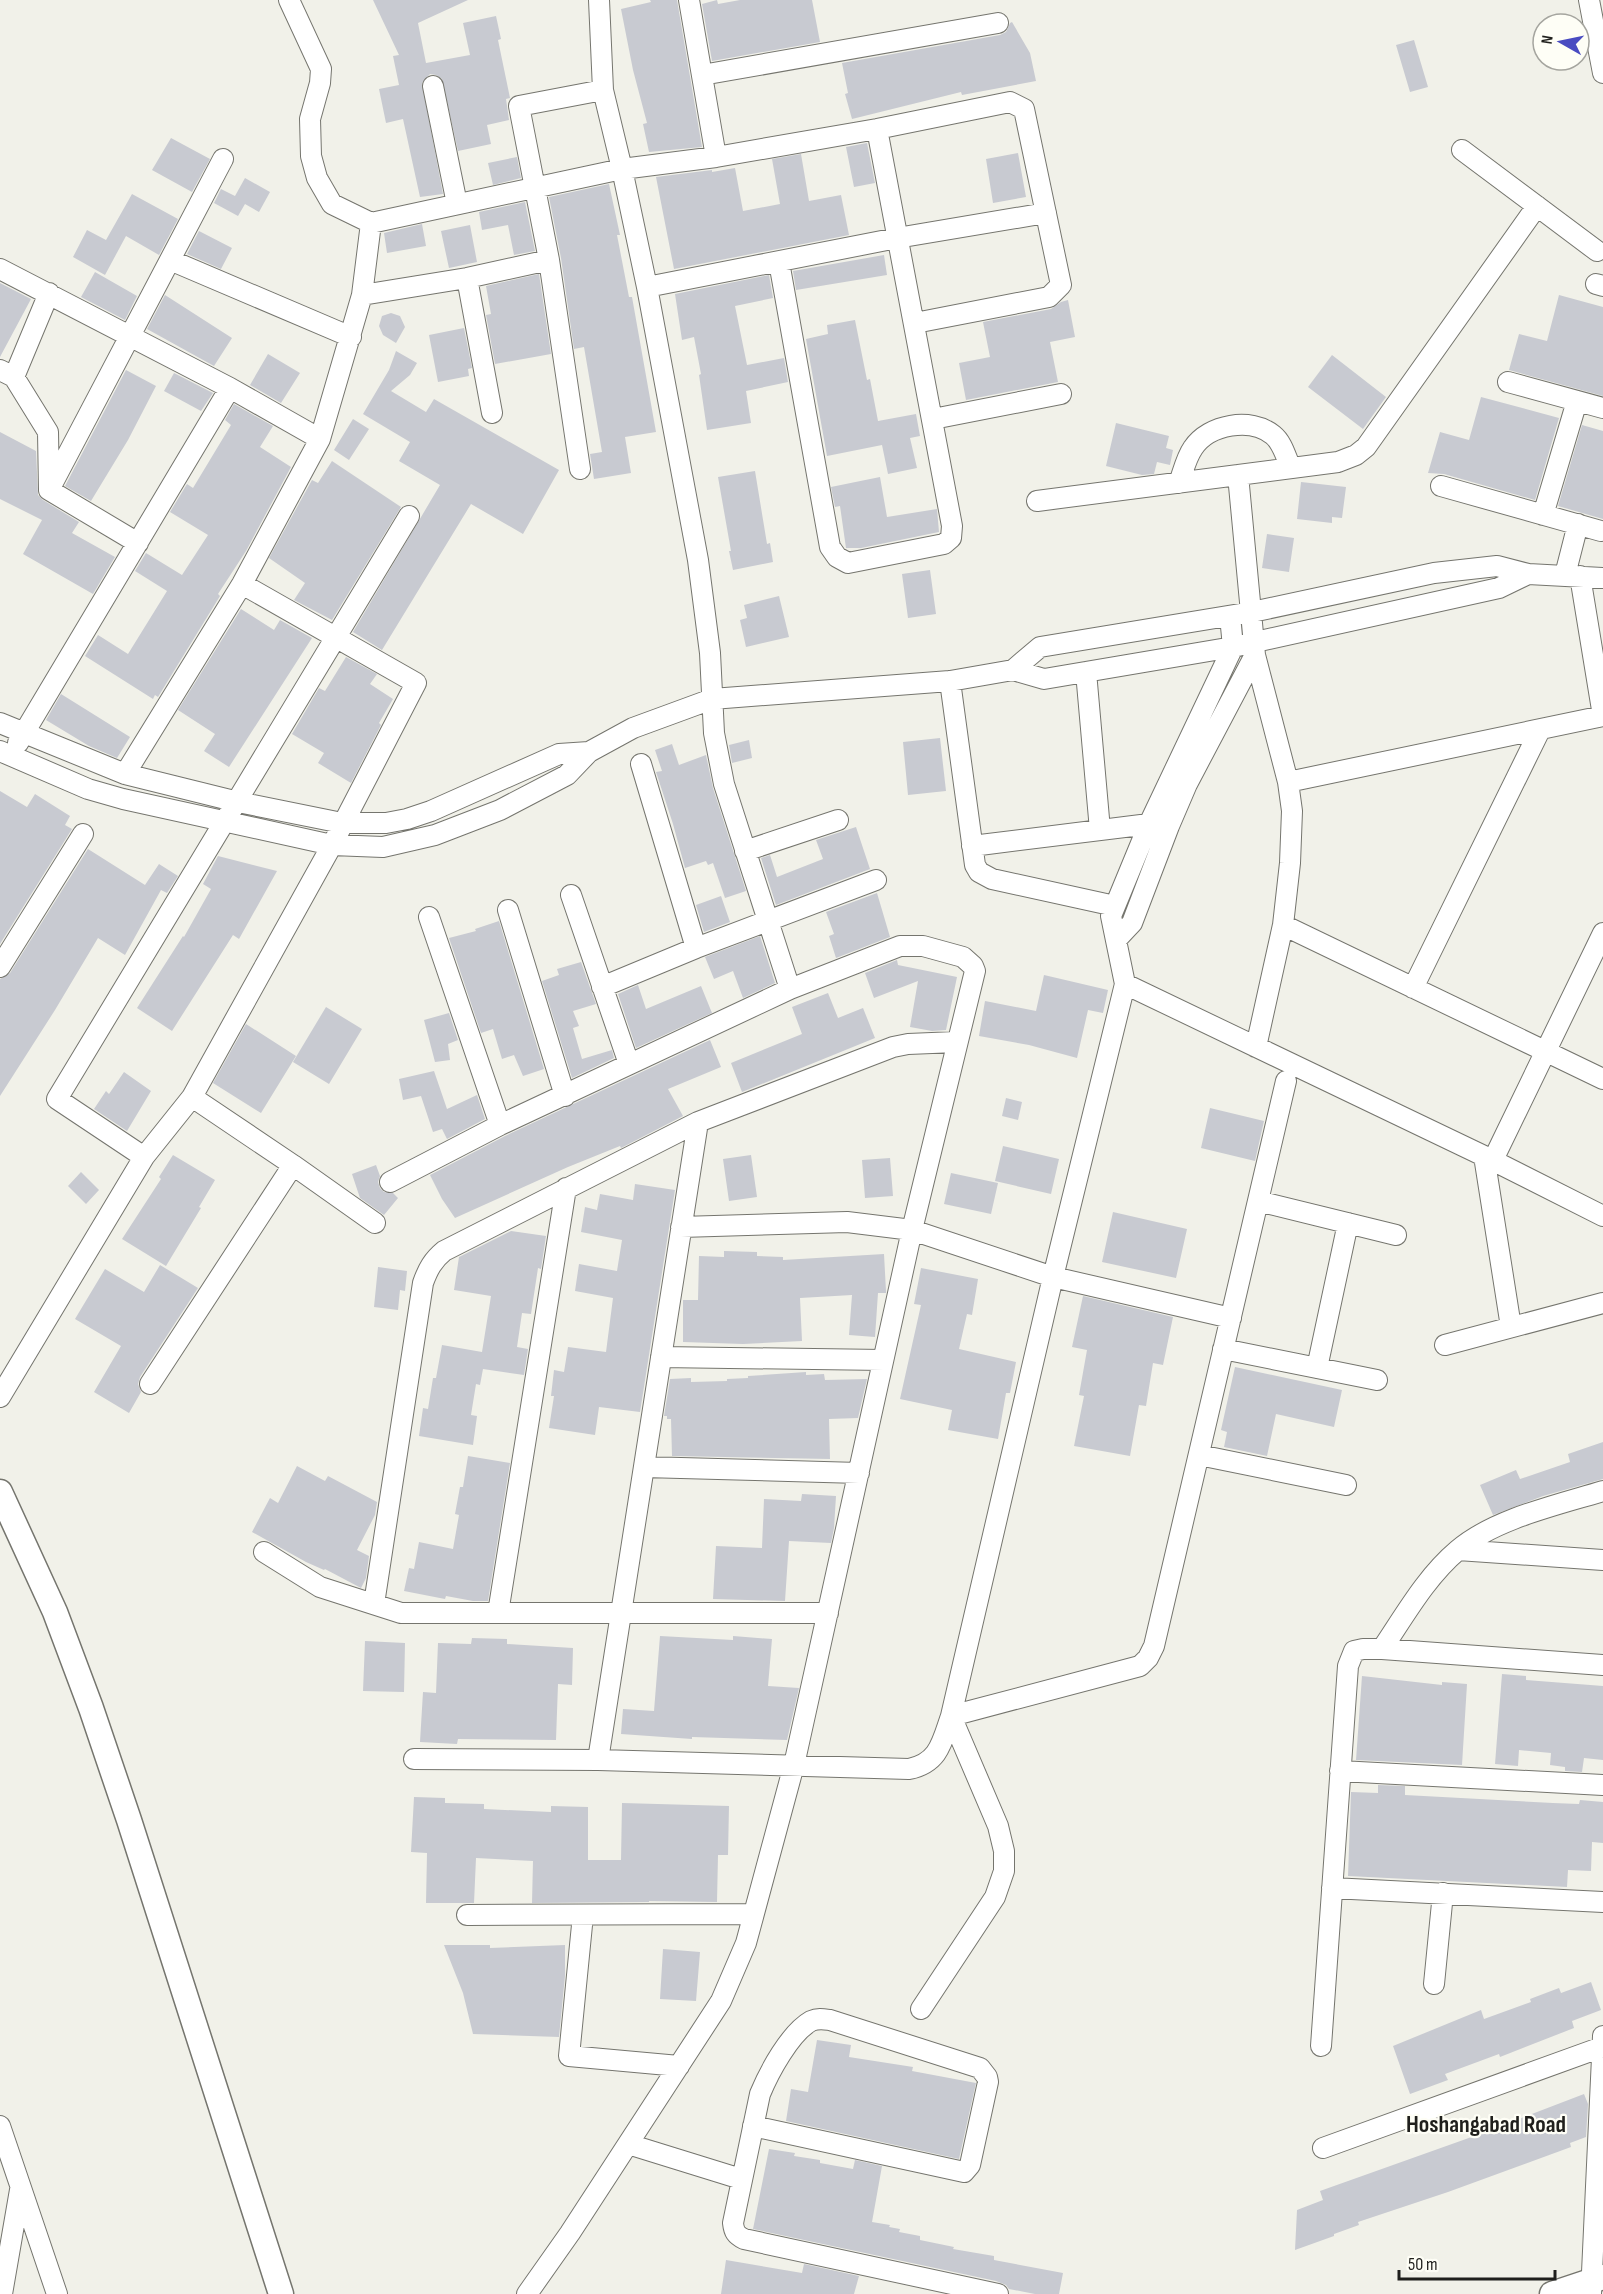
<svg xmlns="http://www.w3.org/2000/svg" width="1603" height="2294" font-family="'Sofia Sans Condensed',sans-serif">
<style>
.building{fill:#c8cad1}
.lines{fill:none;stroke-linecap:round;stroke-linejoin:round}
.minor-casing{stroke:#75756e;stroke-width:22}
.tertiary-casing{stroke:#75756e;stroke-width:27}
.minor{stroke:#fff;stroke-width:20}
.tertiary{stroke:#fff;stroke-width:24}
.labels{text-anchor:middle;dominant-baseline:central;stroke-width:4.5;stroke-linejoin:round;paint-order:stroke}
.district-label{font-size:24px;font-weight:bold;fill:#1f1f1c;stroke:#fefef6}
</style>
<rect width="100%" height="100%" fill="#f1f1e9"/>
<path class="building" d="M373,0h95l-50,23 8,40 44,-8 -7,-32 33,-7 5,23 -3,1 12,58 -4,1 3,21 -22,5 4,19 -33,7 -16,-72 -6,-4 -6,-1 -8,9 21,111 -23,3 -17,-78 -17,4 -7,-34 20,-4 -6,-29 6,-1z
M650,0h27l25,147 -53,5 -6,-28 4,-1 -14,-53 -12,-61 30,-7z
M717,0l1,4 22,-4h72l8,42 -108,19 -10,-57z
M1012,22l18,31 6,28 -74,14 -1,-3 -109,27 -7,-25 3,-1 -6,-30 158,-28 6,-3 4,-9z
M1414,40l14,47 -18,5 -14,-47z
M171,138l39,21 -18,33 -40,-22z
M867,143l8,40 -21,4 -8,-40z
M1018,153l8,44 -33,6 -7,-44z
M801,154l8,47 32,-6 8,40 -175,34 -18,-92 56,-7v2l23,-4 8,43 37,-7 -8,-45z
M517,157l4,21 -28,7 -5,-22z
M245,178l25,14 -11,20 -14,-8 -7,12 -24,-13 7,-14 14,7z
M609,184l11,51h-3l12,62h3l24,135 -31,5 6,36 -37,6 -4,-25 12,-2 -18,-105 -10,2 -13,-91 -12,-61z
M132,194l46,25 -19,36 -33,-19 -21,39 -32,-18 14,-27 19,10z
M525,202l10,49 -21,4 -6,-30 -26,5 -3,-18z
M422,224l4,22 -39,7 -3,-20z
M470,225l7,37 -28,6 -8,-37z
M199,231l33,17 -11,21 -34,-15z
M884,255l3,20 -91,15 -3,-19z
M95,272l42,24 -12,24 -44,-23z
M539,274l12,80 -56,10 -9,-49 5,-1 -5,-28z
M769,275l4,23 -38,8 12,59 37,-7 4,24 -42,9 5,32 -44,7 -8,-55 2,-1 -7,-37 -12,3 -7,-46z
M0,283l31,16 -31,58z
M165,295l67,43 -18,28 -67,-37z
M1559,295l44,12v89l-94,-26 10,-36 28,7z
M1068,300l7,37 -25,5 8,40 -92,18 -7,-37 31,-6 -7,-35 68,-13 10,-7z
M391,313l9,3 5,11 -9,16 -13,-8 -4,-9 3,-10z
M855,320l12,60 3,-1 8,42 38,-7 4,22 -10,2 7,30 -29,6 -6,-29 -55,11 -21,-117 22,-5 -1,-9z
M464,328l8,40 -4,1 1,7 -31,6 -9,-47z
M396,351l21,12 -7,12 -19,16 35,21 8,-13 125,71 -36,64 -52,-30 -89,146 -29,-18 87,-147 -41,-24 11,-19 -47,-28 26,-44z
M268,354l32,19 -19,30 -31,-18z
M1332,355l54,42 -23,32 -55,-42z
M126,370l30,16 -28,54 -37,61 -26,-15z
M174,373l39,20 -12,18 -37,-20z
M1481,397l78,21 -24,82 -91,-26 -16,-1 12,-41 29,8z
M234,404l39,22 -13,21 31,20 -45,84 -28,43 2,2 -62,101 -3,-2 -2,4 -68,-43 13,-21 30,19 39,-63 -32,-20 11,-18 36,22 26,-40 -38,-23 17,-28 6,4 38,-63 -6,-5z
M353,419l16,10 -20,31 -15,-10z
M1116,423l53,13 -3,12 7,2 -3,15 -13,-3 -3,12 -12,1 -36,-9z
M1582,425l21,6v88l-45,-13z
M0,432l36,19 2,44 5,5 36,22 -7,11 43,24 -22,37 -70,-40 19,-34 -42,-21z
M332,461l69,46 -69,113 -38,-20 11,-17 -36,-25 43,-78 6,3z
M755,471l12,73 3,-1 3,19 -40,8 -4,-19h2l-13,-74z
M880,477l7,40 50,-8 2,23 -78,16h-15l-6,-42 -5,1 -4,-20z
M1301,482l45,5 -4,31 -10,-1v6l-35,-4z
M1267,534l27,4 -5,34 -27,-4z
M930,570l6,44 -28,4 -6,-44z
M779,596l10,41 -43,10 -6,-27 7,-2 -3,-13z
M241,609l33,21 6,-10 32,18 -83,129 -25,-16 11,-17 -37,-24z
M346,657l31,17 -7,10 23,15 -14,24 2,2 -30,58 -33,-20 6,-10 -32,-19 27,-46 6,3z
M61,694l69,43 -13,21 -28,-12 -43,-26z
M940,738l6,53 -38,4 -5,-53z
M749,740l3,18 -20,5 -3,-18z
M672,744l7,21 27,-10 7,33 33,103 -21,7 -12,-35 -5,2 -2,-4 -21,7 -12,-44 -17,-52 6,-1 -7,-21z
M0,791l27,16 8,-13 35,22 -5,9 7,4 -72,115z
M856,827l14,42 -94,36 -15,-47 9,-3 7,22 46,-18 -7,-19z
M88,849l57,36 14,-21 19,12 -11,17 -6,-3 -36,65 -27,-17 -43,72 -55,86v-117l10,-6z
M218,856l59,15 -38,68 -6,-4 -61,96 -35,-23 46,-72 1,1 27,-48 -8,-5z
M877,893l13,44 -54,21 -7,-22 5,-2 -8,-22z
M721,896l9,26 -26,10 -8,-27z
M499,921l45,148 -21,7 -9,-21 -12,4 -9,-30 -12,4 -32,-95 27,-7 -1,-2z
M760,936l15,47 -32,15 -10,-27 -19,8 -9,-22z
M897,960l1,5 59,12 -11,53 -14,1 -22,-4 8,-46 -44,17 -9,-25z
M581,962l15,42 -23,7 6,15 -6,2 9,31 30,-9 2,8 -42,20 -30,-97 17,-6 -2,-6z
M1044,975l64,15 -5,23 -15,-3 -11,48 -48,-13 -50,-9 6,-35 51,10z
M638,985l8,24 55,-23 11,27 -76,35 -18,-54z
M828,993l10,25 25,-10 12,30 -133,54 -11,-29 71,-29 -10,-27z
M326,1007l36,22 -33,55 -36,-22z
M449,1013l9,27 -10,4 2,16 -15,2 -11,-42z
M246,1024l50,32 -35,57 -48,-30z
M710,1040l11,27 -53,22 15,27 -62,32 -1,-2 -52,21 -113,51 -13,-19 -12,-24 75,-39z
M434,1071l13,38 30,-14 8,24 -38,20 -5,-10 -9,3 -12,-36 -18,4 -4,-21z
M124,1072l27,19 -24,40 -33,-22 12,-18 3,3z
M1006,1098l16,4 -4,18 -16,-4z
M1210,1108l54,13 -9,40 -54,-13z
M1003,1146l56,13 -8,35 -56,-13z
M173,1155l42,25 -16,27 2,1 -35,58 -44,-27 39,-60 -2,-2z
M751,1155l6,42 -28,4 -6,-42z
M890,1158l3,38 -28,2 -3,-38z
M376,1165l4,11 -2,6 2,6 4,4 9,1 5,5 -14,17 -24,-17 -8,-24z
M81,1172l18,18 -13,14 -18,-18z
M951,1173l47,10 -7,31 -47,-10z
M635,1184l40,6 -35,222 -41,-5 -4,28 -46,-7 5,-32h-3l3,-26 10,2 4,-25 38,5 7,-54 -38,-7 4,-27 38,7 5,-31 -41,-8 4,-25 12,3 3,-16 33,6z
M1113,1212l74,17 -11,49 -74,-16z
M511,1231l35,5 -5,33 -3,-1 -7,46 -9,-1 -5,34 11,2 -4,26 -41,-6 -3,16 -4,-1 -5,31 6,1 -4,29 -54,-9 4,-28 5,1 5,-31h3l6,-33 40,7 9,-56 -37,-6 5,-33z
M724,1251l33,1v4l26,1v3l101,-6 2,37v2h-8l-3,44 -26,-2 3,-40 -52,3 2,43 -59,3 -60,-2v-42h15l1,-44 25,1z
M160,1265l38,23 -58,89 -2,7 3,8 -12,21 -35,-21 27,-46 -46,-27 30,-50 39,23z
M378,1267l29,4 -2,20 -5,-1 -2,20 -24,-3z
M921,1268l57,11 -6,36 -5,-1 -8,35 57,13 -6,31h-4l-8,46 -50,-9 4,-20 -52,-11 21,-94 -7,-1z
M1083,1296l90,21 -10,48 -10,-2 -7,43 -7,-1 -9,51 -56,-10 10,-50 -5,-1 8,-45 -15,-3z
M1235,1367l107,23 -8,37 -58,-13 -9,42 -43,-9 3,-15 -6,-2z
M806,1372v3l18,-1 1,6 42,-1 -9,39 -29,1 1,40 -158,-3 -1,-37h-4v-3h-3l6,-37 21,-1v4l36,-1v-2l21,-1v-2z
M1603,1442v37l-60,17 -50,19 -13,-30 36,-15 4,9 50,-17 -2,-8z
M468,1456l42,7 -22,138h-15l-27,-5 -1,3 -41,-8 5,-23 5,1 5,-27 34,7 6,-34 -4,-1 5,-27h3z
M297,1466l28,15 3,-5 49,26 -2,13 -18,35 12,6 -3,22 -5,10 -36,-19 -1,1 -18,-8 -54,-30 18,-34 8,5z
M802,1494l34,2 -2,32 -3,15 -42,-2 -4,60 -72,-2 3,-53 46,2 2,-49 37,2z
M660,1636l73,4v-4l39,3 -4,47 31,2 -12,52 -95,-3v2l-71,-5 2,-25 31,2z
M472,1638l35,1v5l66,4 -1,37 -14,-1 -2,56 -98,-1 -1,5 -37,-2 3,-50 13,1 2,-50 33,1z
M365,1641l40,2 -1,49 -41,-1z
M1502,1674l24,2v4l77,6v74l-19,-2 -2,14 -17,-1v-4l-15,-2 1,-12 -32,-3 -1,16 -23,-2z
M1362,1676l80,9v-3l25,2 -5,81 -106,-5z
M1378,1785l27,1v9l148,8 26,1 1,-4 23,2v41l-11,-1 -1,29 -23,-1 -1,17 -219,-11 3,-84 27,1z
M414,1797l31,1v5l39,1v5l67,3v-6l37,1v53h33l1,-57 107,3 -1,49h-10l-1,47 -68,-1v1l-117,1 1,-42 -57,-3 -2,45h-48l1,-50 -16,-1z
M444,1945h46v3l75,-3v31l-6,61 -86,-3 -10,-41z
M663,1949l37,3 -4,49 -36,-2z
M1591,1982l10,28 -29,11 2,7 -74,29 -1,-3 -54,20 3,6 -38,14 -17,-48 88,-36 3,9 47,-17 -1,-3 29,-11 2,5z
M817,2040l34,5 -2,12 64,10 -1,4 64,12 -17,76 -173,-38 5,-32 17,3z
M1584,2094l4,10 -2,33 -16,6 1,4 -123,45 -90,30 1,3 -25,9v2l-39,14 2,-40 26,-10 -3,-9 160,-57z
M769,2149l26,4 -1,3 26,4v3l33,6 2,-9 27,6 -10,56 18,3 -1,2 11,2 -1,3 21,4v4l34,7 -1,2 41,7v4l69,13 -4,21h-24l-26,-5 -3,-4 -10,-4 -243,-52z
M726,2260l76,13 2,-9 55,12 -5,18h-133z"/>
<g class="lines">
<g class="minor-casing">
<path id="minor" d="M289,0l32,69 -1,14 -10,36 1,37 6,22 15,26 39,19 251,-54 94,-12 161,-28 133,-27 14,7 37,176 -12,12 -134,26
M599,0l4,90 19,79 25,118 51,273 12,93 4,80 10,51 66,205
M689,0l27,157
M1589,0l14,73
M702,75l296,-52
M433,86l24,118
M1462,150l135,101
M170,260l181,77
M779,262l51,285 7,10 11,6 96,-19 7,-6 1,-12 -75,-397
M0,269l230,119 90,51
M467,278l25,135
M1596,284l7,2
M647,287l250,-49 149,-25
M362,295l105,-17 82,-18
M0,370l14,7 34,55 1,58 89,53
M14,377l35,-84
M1508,382l95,26
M933,419l128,-25
M580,469l-31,-209 -30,-154 84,-16
M1238,475l17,180 33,127 4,29 -2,52 -7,62 -27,122
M1179,483c4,-11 7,-25 14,-35 16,-24 58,-31 80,-13 10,8 13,23 18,33
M1441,486l160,45
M49,490l174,-331
M1037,501l301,-39 18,-7 10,-8 171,-241
M1543,515l34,-114
M1565,575l13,-51
M1580,576l23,140
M1013,670l27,-23 212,-35 182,-39 63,-7 31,8 75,4
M1086,672l14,158
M950,681l25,184 4,7 13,7 123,27
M0,723l125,51 113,28 104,21h44l21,-4 24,-8 128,-57 30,-2
M18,743l212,-355
M0,751l88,38 35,10 209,46 51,2 52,-12 65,-25 67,-35 22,-23 44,-24 79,-29 238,-18 63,-11 31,9 189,-32 266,-59 29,-14
M641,764l55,184
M125,774l117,-190 78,-145 42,-144 9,-72
M1288,782l315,-66
M972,846l177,-22
M745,851l93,-31
M571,895l58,169
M508,910l57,186
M429,917l71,208
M1283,925l320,154
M1116,940l16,-17 37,-97 18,-42 68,-129
M0,967l83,-133
M1125,984l359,172 119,60
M602,987l94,-39 180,-68
M1413,988l127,-258
M1484,1156l27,171
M144,1157l-87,-58 352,-583
M1493,1160l110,-227
M293,1165l82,58
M390,1182l110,-57 290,-136 110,-43h23l40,11 10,9 2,5 -63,259 -118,535 -48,178 -25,58 -151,232 -43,61
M1258,1201l138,34
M681,1227l166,-5 65,8 141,47 178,41
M1445,1345l158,-42
M1223,1349l154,31
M661,1357l222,3
M1317,1368l31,-145
M150,1384l143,-219 -101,-68
M0,1397l144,-240 48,-60 140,-252 84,-162 -174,-99
M1199,1455l147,30
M644,1467l215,6
M1458,1550l145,10
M264,1552l56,35 81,26h427
M374,1604l49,-321c5,-14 10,-23 21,-32l254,-129 195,-75 15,-3 48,-2
M498,1613l68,-425
M1382,1649c23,-34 44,-72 76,-99 36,-31 99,-45 145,-59
M414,1759l184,1 311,9c30,-6 33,-27 42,-53l102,-439 72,-293 -14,-68 38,-92 84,-177 -3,-31
M598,1760l100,-638
M1340,1771l263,14
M1332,1888l271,14
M467,1915l286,-1
M583,1915l-14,141 110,10
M1434,1984l9,-91
M921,2009l74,-112 9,-26v-20l-6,-25 -47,-110 189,-50 8,-8 6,-12 132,-565
M1321,2046l27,-380 6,-15 9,-2h19l221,16
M0,2126l57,168
M753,2126l211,46 6,-7 18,-83 -1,-5 -7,-9 -150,-48c-7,-1 -12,-2 -19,1 -21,12 -42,51 -51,73l-27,129c1,9 3,12 11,16l254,55
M628,2144l113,35
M1323,2148l279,-101
M2,2294l18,-104
M1591,2294l12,-258"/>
</g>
<g class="tertiary-casing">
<path id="tertiary" d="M0,1492l55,120 36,96 38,112 152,474
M1552,2294l51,-17"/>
</g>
<use href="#minor" class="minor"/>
<use href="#tertiary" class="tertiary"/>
</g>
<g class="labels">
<g class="district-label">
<text x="1486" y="2124">Hoshangabad Road</text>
</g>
</g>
<g transform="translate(1561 42) rotate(279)"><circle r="28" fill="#fefef6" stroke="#a5a59f" stroke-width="1.5"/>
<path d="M0-4.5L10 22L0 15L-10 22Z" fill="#494bc1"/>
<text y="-9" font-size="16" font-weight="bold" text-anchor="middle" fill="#1f1f1c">N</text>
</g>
<path d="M1399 2270v9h156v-9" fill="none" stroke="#1f1f1c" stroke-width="3"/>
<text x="1408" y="2270" font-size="18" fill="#1f1f1c" stroke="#fefef6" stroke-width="4.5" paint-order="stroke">50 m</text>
</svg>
